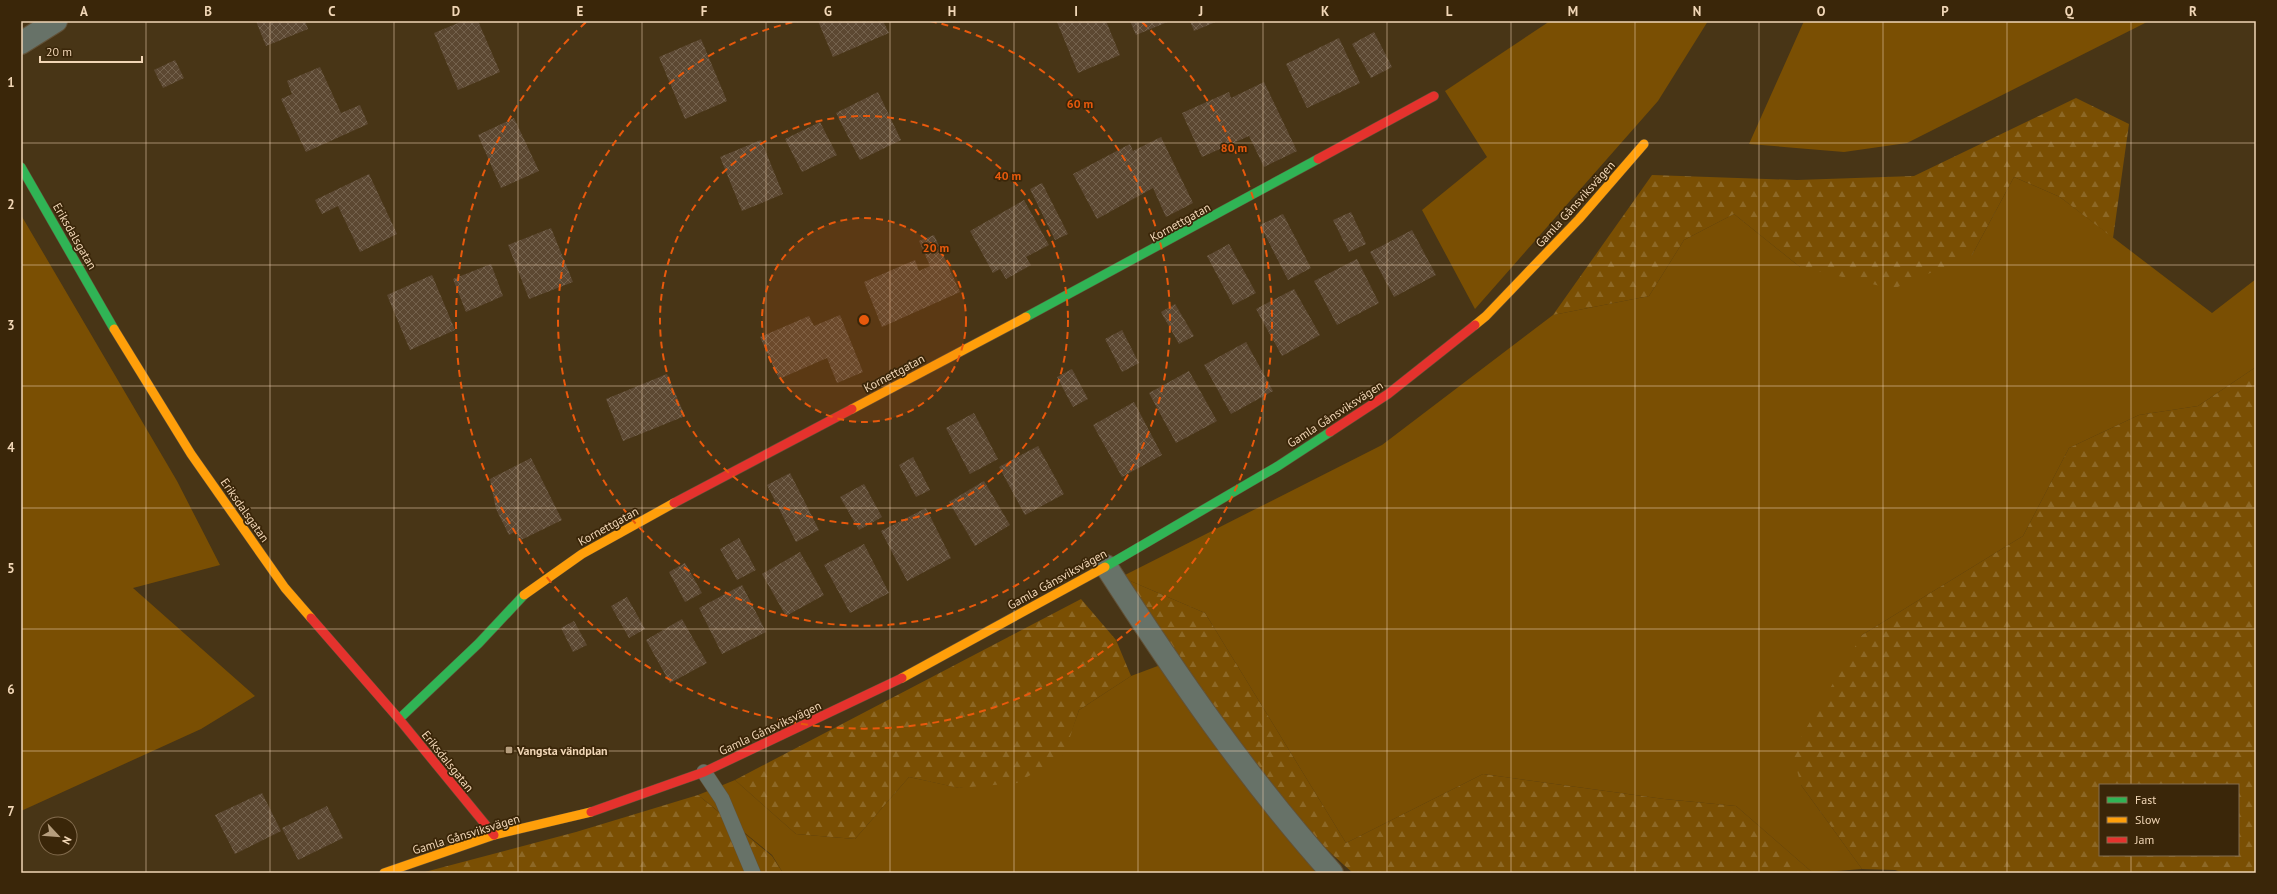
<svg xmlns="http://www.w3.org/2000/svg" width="2277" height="894" font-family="'PT Sans',sans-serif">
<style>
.green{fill:#7a4f03}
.forest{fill:url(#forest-firs);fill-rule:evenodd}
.building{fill:url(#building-cross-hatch)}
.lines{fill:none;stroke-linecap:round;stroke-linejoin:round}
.lane-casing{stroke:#625137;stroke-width:16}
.street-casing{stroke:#625137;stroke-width:24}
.fast-casing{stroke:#625137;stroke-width:10}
.slow-casing{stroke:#625137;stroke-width:10}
.jam-casing{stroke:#625137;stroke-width:10}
.lane{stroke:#677268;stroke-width:15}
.street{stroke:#677268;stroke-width:22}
.fast{stroke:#30b455;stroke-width:9}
.slow{stroke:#ff9f0a;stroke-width:9}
.jam{stroke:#e5322d;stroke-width:9}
.grid{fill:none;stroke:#f1d6b6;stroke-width:1;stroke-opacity:0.55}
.ring{fill:none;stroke:#e8590c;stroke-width:2;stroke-dasharray:7 5}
.poi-dot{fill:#b69e7e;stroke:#3a2609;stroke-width:1.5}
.labels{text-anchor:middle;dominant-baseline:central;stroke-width:3.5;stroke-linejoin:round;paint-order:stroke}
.street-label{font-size:12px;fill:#f1d6b6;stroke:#3a2609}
.poi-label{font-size:12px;font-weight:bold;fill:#f1d6b6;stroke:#3a2609;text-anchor:start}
.centre{fill:#e8590c;stroke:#3a2609;stroke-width:2}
.ring-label{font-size:12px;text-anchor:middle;font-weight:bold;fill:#e8590c;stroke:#3a2609;stroke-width:3.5;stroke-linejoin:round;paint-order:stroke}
.neatline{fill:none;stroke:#f1d6b6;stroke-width:1.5}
.grid-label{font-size:13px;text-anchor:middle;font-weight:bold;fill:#f1d6b6}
</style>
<defs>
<pattern id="forest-firs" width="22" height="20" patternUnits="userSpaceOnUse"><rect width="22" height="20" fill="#7a4f03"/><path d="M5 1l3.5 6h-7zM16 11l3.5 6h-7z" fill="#8d6826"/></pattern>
<pattern id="building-cross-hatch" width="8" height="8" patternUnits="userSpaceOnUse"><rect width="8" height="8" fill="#5c4832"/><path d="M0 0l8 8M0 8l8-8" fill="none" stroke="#74624d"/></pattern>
</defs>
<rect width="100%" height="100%" fill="#483516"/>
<path class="green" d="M1550,21h158l-50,80 -183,208 -53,-99 65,-53 -42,-66z
M1804,21h345l-242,122 -63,9 -95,-8z
M2014,177l46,20 152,116 44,-34v88l-58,39 -59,9 -70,33 -46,88 -161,99 -61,150 61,84 -49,4 -77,-67 -72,-7 -181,-25 -137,69 -141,-230 -84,-36 261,-132 171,-130 96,-19 35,-56 50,-26 66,53 172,-12z
M21,215l156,266 43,84 -87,23 122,108 -54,33 -180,82z
M1163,664l82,122 81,87h-543l-11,-18 -74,-60 37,-15 61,54 59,5 54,-62 51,11 103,-33 16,-45 52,-34z"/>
<path class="forest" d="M2076,98l53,26 -16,114 -53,-41 -46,-20 -42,78 -79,34 -93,-22 -66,-53 -50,26 -35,56 -96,19 99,-140 145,5 117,-4z
M2256,367v506h-352l-9,-3 -33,-1 -61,-84 -9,-33 70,-117 161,-99 46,-88 70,-33 59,-9zM2100,785h138v70h-138z
M1121,577l84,36 141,230 137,-69 181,25 72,7 77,67h-460c-96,-82 -161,-193 -232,-296z
M1081,599l35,41 15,36 -52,34 -15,45 -47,28 -58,5 -50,-11 -54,62 -59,-5 -61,-54z
M698,795l74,61 11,17h-362l155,-41z"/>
<path class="building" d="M256,21h49l3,8 -42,17z
M463,21h15l22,51 -42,18 -24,-57z
M818,21h65l6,12 -56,24z
M1059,21h47l14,34 -42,18 -21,-51z
M1130,21h40l-34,14z
M1190,21h28l-24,10z
M1374,32l18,35 -21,11 -19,-34z
M1339,38l21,45 -53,25 -21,-44z
M701,39l26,62 -42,18 -26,-62z
M175,60l9,18 -21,10 -9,-18z
M320,67l21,46 19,-8 8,19 -62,28 -25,-53 11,-5 -5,-13z
M1264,82l33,69 -33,16 -15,-31 -47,21 -20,-44 47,-21 2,6z
M878,92l23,48 -41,20 -24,-47z
M514,118l25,53 -38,17 -23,-53z
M820,122l17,33 -35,17 -17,-33z
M1161,137l32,66 -27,14 -13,-29 -56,31 -24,-45 57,-30 3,7z
M761,140l22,54 -41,17 -22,-54z
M369,174l28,60 -37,18 -22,-46 -16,8 -7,-14z
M1042,183l26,51 -13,6 -25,-51z
M1024,200l25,45 -23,12 5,8 -25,14 -6,-10 -7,4 -23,-42z
M1351,212l15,32 -17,8 -16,-32z
M1283,214l28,54 -23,12 -28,-55z
M551,228l22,54 -44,17 -21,-54z
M1412,230l24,45 -42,22 -24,-45z
M934,235l26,57 -78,35 -18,-45 51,-22 4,11 11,-5 -11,-25z
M1229,244l27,49 -23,12 -26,-49z
M1357,259l22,44 -42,22 -23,-44z
M491,264l12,32 -37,16 -13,-33z
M432,275l23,55 -45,20 -23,-55z
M1294,289l26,46 -38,21 -26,-47z
M1175,304l19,32 -15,8 -18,-32z
M840,315l23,57 -26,11 -10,-25 -48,21 -19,-42 49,-21 5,10z
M1122,330l17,33 -17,9 -17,-33z
M1246,342l27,49 -42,23 -27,-49z
M1072,369l16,30 -15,8 -16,-30z
M1189,371l28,50 -41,22 -27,-50z
M667,374l18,42 -62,25 -17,-42z
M1134,402l28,53 -40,22 -29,-52z
M974,413l24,46 -28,15 -24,-46z
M1038,446l26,48 -39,21 -26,-48z
M913,457l17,33 -14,7 -17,-32z
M531,458l31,62 -41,20 -5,-9 -7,4 -13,-26 -6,-30z
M790,473l29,57 -23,12 -29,-57z
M984,481l26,44 -35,21 -26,-44z
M864,484l18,33 -23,13 -19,-33z
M926,508l25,50 -44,23 -26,-50z
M739,538l17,32 -19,10 -17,-31z
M864,544l25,49 -39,20 -26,-48z
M800,552l24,43 -38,21 -24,-42z
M685,563l17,30 -17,9 -16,-30z
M742,585l24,47 -44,22 -23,-46z
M627,597l18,32 -16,9 -18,-32z
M682,619l25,44 -37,20 -24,-43z
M574,621l13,24 -14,7 -12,-24z
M262,793l19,38 -46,23 -20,-39z
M327,806l16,32 -45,22 -16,-32z"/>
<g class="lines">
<g class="lane-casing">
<path id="lane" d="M704,772l18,27 31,74"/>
</g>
<g class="street-casing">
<path id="street" d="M21,43l35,-22
M1106,566c69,107 141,212 226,307"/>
</g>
<g class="fast-casing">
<path id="fast" d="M21,167l93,162
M1026,317l292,-158
M1105,567l173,-101 52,-34
M399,719l80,-76 45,-48"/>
</g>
<g class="slow-casing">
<path id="slow" d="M1475,325l11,-9 93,-97 65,-75
M114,329l77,125 94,134 26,30
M852,409l174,-92
M524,595l58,-41 92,-51
M902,678l203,-111
M384,873l110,-38 97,-23"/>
</g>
<g class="jam-casing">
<path id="jam" d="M1318,159l116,-63
M1330,432l58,-38 87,-69
M674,503l178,-94
M311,618l88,101 95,116
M591,812l113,-40 198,-94"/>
</g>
<use href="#lane" class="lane"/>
<use href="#street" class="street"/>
<use href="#fast" class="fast"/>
<use href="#slow" class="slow"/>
<use href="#jam" class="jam"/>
</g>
<path class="grid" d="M146,21v852M270,21v852M394,21v852M518,21v852M642,21v852M766,21v852M890,21v852M1014,21v852M1138,21v852M1263,21v852M1387,21v852M1511,21v852M1635,21v852M1759,21v852M1883,21v852M2007,21v852M2131,21v764M21,143h2235M21,265h2235M21,386h2235M21,508h2235M21,629h2235M21,751h2235M2131,855v18"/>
<circle cx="864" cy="320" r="102" fill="#e8590c" fill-opacity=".12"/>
<g class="ring">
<circle cx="864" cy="320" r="102"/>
<circle cx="864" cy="320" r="204"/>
<path d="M930 21A306 306 0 1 1 798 21"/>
<path d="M1142 22A408 408 0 1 1 586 22"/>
</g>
<rect class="poi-dot" x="505" y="746" width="8" height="8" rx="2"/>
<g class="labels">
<g class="street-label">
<text transform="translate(1575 204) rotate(-48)">Gamla Gånsviksvägen</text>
<text transform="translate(1180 222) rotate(-29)">Kornettgatan</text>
<text transform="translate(75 236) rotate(60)">Eriksdalsgatan</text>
<text transform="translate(894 373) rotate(-28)">Kornettgatan</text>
<text transform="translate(1335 414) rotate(-33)">Gamla Gånsviksvägen</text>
<text transform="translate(245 510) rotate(55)">Eriksdalsgatan</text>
<text transform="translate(608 526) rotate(-29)">Kornettgatan</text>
<text transform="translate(1057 579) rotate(-29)">Gamla Gånsviksvägen</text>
<text transform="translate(770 728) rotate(-25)">Gamla Gånsviksvägen</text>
<text transform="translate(448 761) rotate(51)">Eriksdalsgatan</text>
<text transform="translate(466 834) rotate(-17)">Gamla Gånsviksvägen</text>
</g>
<g class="poi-label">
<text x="517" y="750">Vangsta vändplan</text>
</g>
</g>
<circle cx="864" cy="320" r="6" class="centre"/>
<g class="ring-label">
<text x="1080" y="108">60 m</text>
<text x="1234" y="152">80 m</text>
<text x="1008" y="180">40 m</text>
<text x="936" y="252">20 m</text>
</g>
<rect width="2277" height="894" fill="none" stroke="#3a2609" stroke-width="44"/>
<rect x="2099" y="784" width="140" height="72" fill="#3a2609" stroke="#836c4e"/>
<rect x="2107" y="797" width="20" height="6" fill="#30b455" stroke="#836c4e"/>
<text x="2135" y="804" font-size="12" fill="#f1d6b6">Fast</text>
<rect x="2107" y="817" width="20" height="6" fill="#ff9f0a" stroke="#836c4e"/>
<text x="2135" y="824" font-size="12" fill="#f1d6b6">Slow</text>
<rect x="2107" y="837" width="20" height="6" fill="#e5322d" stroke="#836c4e"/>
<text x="2135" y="844" font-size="12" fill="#f1d6b6">Jam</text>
<g transform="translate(58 836) rotate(116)"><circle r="19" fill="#3a2609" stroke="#836c4e"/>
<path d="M0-3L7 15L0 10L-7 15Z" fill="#b69e7e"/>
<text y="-6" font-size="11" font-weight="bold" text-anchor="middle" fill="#f1d6b6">N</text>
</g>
<path d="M40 56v6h102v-6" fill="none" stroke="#f1d6b6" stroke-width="2"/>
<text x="46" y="56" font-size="12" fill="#f1d6b6" stroke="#3a2609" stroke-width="3" paint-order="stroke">20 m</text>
<rect x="22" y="22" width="2233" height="850" class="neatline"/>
<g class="grid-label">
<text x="84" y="16">A</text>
<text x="208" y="16">B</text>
<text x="332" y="16">C</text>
<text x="456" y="16">D</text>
<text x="580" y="16">E</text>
<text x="704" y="16">F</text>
<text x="828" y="16">G</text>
<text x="952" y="16">H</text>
<text x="1076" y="16">I</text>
<text x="1201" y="16">J</text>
<text x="1325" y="16">K</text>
<text x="1449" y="16">L</text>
<text x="1573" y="16">M</text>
<text x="1697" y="16">N</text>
<text x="1821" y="16">O</text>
<text x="1945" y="16">P</text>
<text x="2069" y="16">Q</text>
<text x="2193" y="16">R</text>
<text x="11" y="87">1</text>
<text x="11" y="209">2</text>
<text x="11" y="330">3</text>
<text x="11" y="452">4</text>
<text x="11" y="573">5</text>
<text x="11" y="694">6</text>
<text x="11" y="816">7</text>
</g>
</svg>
